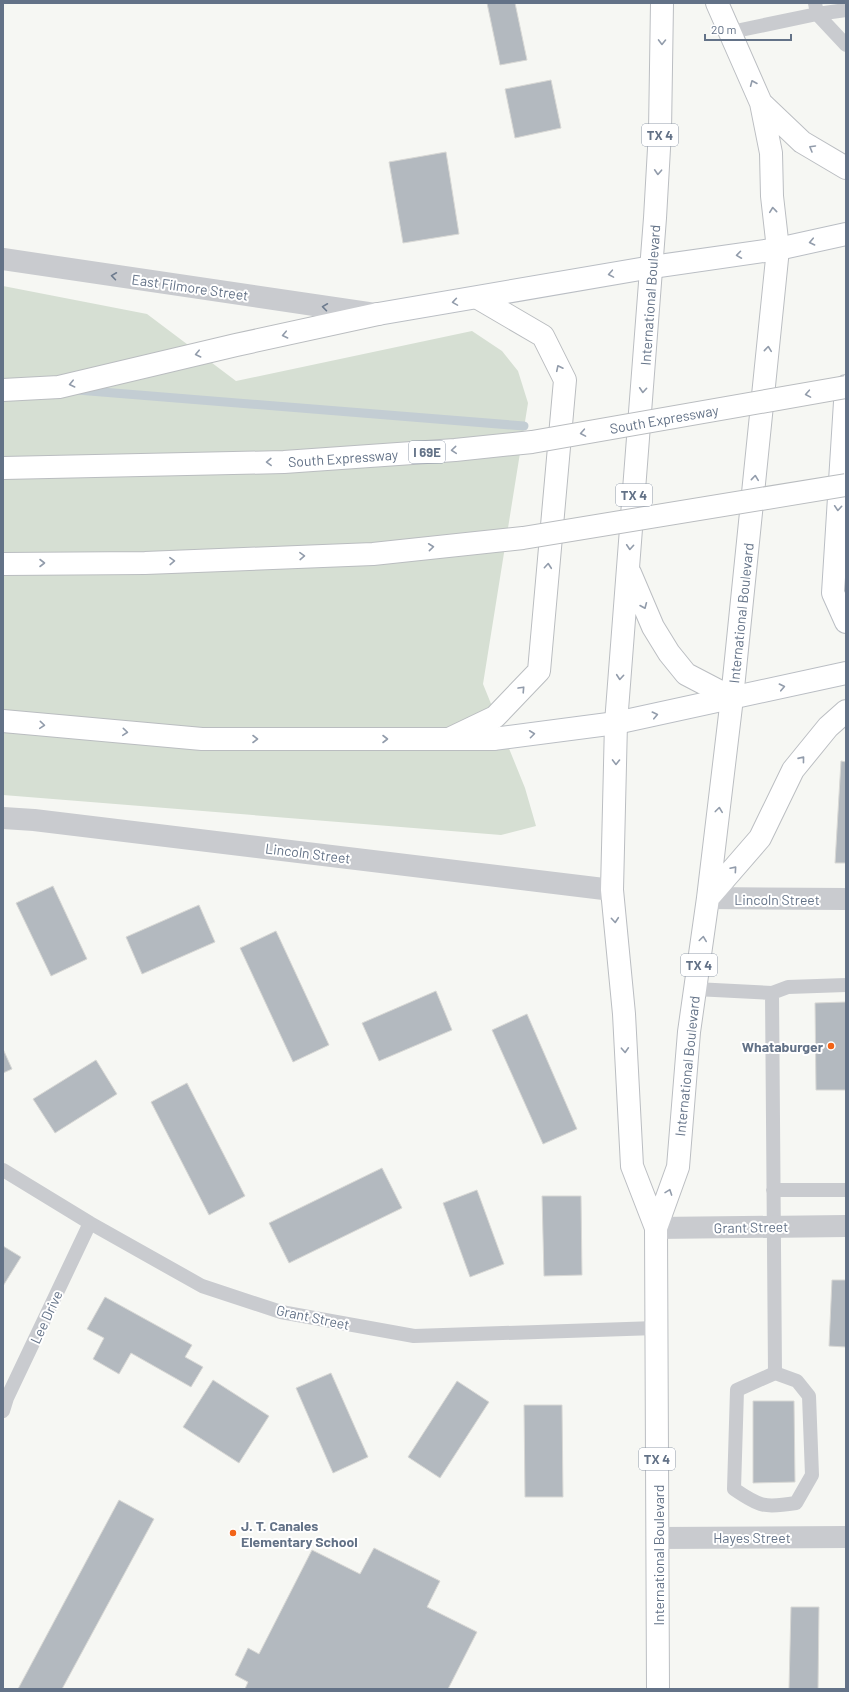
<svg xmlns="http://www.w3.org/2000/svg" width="849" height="1692" font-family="Barlow,sans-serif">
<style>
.green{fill:#d6dfd3}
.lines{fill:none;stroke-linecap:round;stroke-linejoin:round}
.stream{stroke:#c3cdd3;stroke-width:9}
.building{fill:#b3b9bf;stroke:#d8d8d5}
.secondary-casing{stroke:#babec4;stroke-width:24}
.primary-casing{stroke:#bbbec2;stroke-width:24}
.highway-casing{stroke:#babdc0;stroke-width:24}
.lane{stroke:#c9cbcf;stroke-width:14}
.street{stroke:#c9cbcf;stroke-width:22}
.secondary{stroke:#fff;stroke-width:22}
.primary{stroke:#fff;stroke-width:22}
.highway{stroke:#fff;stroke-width:22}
.highway-bridge-casing{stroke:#babdc0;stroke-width:24;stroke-linecap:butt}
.highway-bridge{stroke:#fff;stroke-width:22}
.oneway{stroke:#929cab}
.oneway2{stroke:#6d7b8e}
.poi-dot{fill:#f26417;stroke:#fff;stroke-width:1.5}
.labels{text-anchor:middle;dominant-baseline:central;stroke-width:4;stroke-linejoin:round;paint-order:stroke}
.shield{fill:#fff;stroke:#929cab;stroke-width:1}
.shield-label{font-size:13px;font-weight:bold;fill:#637287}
.street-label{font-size:14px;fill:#637287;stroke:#fff}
.poi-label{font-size:14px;font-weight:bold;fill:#637287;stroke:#fff;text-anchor:end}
</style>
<rect width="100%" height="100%" fill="#f6f7f3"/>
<path class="green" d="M3,286l144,28 89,67 236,-50 30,20 16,20 10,32 -45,281 42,104 11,38 -35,9 -498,-40z"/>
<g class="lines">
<path class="stream" d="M77,390l447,36"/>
</g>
<path class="building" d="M487,3h28l12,57 -27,5z
M551,80l10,48 -46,10 -10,-49z
M446,152l13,82 -56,9 -14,-81z
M841,761l5,1v101h-11z
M53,886l34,73 -36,17 -35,-73z
M199,905l16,37 -73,32 -16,-37z
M276,931l53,114 -36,17 -53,-114z
M436,991l16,39 -73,31 -17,-38z
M846,1002v88h-30l-1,-87z
M527,1014l50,115 -34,15 -51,-114z
M3,1049l9,20 -9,4z
M96,1060l21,34 -62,39 -22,-34z
M187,1083l58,113 -36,19 -58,-113z
M382,1168l20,40 -113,55 -20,-40z
M477,1190l27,74 -34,13 -27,-74z
M542,1196h39l1,79 -38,1z
M3,1246l18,11 -18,29z
M832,1280h14v67l-17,-1z
M105,1297l87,48 -7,12 18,10 -12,20 -60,-34 -12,21 -26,-15 11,-21 -17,-9z
M331,1373l37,84 -35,16 -37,-85z
M213,1380l56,36 -30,47 -56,-36z
M457,1381l32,21 -49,76 -32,-21z
M753,1401h41l1,81 -42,1z
M524,1405h38l1,92h-38z
M119,1500l35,19 -92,170h-44z
M374,1548l66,33 -13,26 50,25 -29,57h-203l3,-7 -13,-7 13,-27 11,6 53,-104 48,24z
M791,1607h28l-1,82h-29z"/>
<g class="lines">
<g class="secondary-casing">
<path id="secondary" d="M378,314l274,-47 126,-18 68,-15
M846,386l-13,207 13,29
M493,739l123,-16 230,-50"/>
</g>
<g class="primary-casing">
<path id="primary" d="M761,103l41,39 44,26
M630,573l23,54 16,26 17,21 46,24
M708,898l52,-60 33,-68 35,-43 18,-16
M656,1228l-24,-62 -8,-152 -12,-124 4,-167 39,-505 5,-87 2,-128
M658,1689l-2,-461 22,-61 11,-135 19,-134 24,-200 46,-449 -6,-53 -1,-43 -10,-50 -44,-100"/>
</g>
<g class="highway-casing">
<path id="highway" d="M3,390l56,-3 177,-42 142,-31
M3,721l199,18h291
M449,739l46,-22 44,-46 26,-291 -22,-44 -65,-38"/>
</g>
<path class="lane" d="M815,3l2,11 29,31
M731,32l86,-18 29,-4
M695,989l77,4 16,-6 58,-2
M772,993l3,380
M3,1170l87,53 112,63 79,26 133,24 242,-8
M773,1190h73
M775,1373l22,8 12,15 3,79 -16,28c-31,5 -36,4 -62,-14l3,-99z
M3,1411l4,-13 83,-175"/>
<path class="street" d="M3,259l372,55
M3,818l31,2 578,70
M708,898l138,1
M656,1228l190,-2
M658,1538l188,-1"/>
<use href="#secondary" class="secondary"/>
<use href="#primary" class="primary"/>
<use href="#highway" class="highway"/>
<g class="highway-bridge-casing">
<path id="highway-bridge" d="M3,468l281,-6 171,-12 77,-8 314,-55
M3,564l142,-1 228,-9 150,-16 323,-53"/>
</g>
<use href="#highway-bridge" class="highway-bridge"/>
</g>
<defs><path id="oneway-chevron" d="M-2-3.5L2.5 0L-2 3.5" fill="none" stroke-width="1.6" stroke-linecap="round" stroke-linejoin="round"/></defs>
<g class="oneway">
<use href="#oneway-chevron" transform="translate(662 42) rotate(91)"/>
<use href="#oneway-chevron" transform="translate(753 83) rotate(-113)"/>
<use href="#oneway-chevron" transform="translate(812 148) rotate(-150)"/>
<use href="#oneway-chevron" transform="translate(658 172) rotate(93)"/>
<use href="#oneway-chevron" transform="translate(773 210) rotate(-96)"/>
<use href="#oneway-chevron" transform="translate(812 242) rotate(168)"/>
<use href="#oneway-chevron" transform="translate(739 255) rotate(172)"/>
<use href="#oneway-chevron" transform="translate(611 274) rotate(170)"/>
<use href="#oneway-chevron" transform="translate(455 302) rotate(171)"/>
<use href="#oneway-chevron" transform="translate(285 335) rotate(168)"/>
<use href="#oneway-chevron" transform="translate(768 349) rotate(-84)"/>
<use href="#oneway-chevron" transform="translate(198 354) rotate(167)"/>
<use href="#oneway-chevron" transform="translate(559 368) rotate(-116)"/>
<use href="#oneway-chevron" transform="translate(72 384) rotate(167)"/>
<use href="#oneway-chevron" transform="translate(643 390) rotate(94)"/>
<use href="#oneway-chevron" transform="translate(808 394) rotate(170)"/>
<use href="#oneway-chevron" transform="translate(583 433) rotate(170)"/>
<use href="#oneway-chevron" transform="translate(454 450) rotate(175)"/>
<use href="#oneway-chevron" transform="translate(269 462) rotate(178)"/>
<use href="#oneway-chevron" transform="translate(755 478) rotate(-84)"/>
<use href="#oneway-chevron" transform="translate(838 508) rotate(94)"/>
<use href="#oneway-chevron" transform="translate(431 547) rotate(-6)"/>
<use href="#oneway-chevron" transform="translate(630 547) rotate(94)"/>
<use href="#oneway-chevron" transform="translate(302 556) rotate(-2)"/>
<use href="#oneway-chevron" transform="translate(172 561) rotate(-2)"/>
<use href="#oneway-chevron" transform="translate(42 563)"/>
<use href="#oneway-chevron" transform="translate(548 566) rotate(-85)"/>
<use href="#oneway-chevron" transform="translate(644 606) rotate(67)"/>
<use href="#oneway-chevron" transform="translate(620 677) rotate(95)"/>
<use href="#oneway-chevron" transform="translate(782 687) rotate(-12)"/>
<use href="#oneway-chevron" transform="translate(522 689) rotate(-47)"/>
<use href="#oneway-chevron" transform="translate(655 715) rotate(-13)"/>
<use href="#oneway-chevron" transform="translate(42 725) rotate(5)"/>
<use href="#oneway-chevron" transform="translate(125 732) rotate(5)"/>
<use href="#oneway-chevron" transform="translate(532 734) rotate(-7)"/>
<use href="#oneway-chevron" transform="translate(255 739)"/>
<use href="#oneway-chevron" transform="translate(385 739)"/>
<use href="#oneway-chevron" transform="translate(802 759) rotate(-51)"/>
<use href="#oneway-chevron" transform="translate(616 762) rotate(91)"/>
<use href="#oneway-chevron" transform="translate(719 810) rotate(-83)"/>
<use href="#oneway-chevron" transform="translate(734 869) rotate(-49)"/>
<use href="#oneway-chevron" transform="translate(615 920) rotate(85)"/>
<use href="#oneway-chevron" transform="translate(703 939) rotate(-82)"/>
<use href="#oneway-chevron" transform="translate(625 1050) rotate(87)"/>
<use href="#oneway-chevron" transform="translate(669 1192) rotate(-70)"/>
</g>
<g class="oneway2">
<use href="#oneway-chevron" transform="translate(114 276) rotate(-172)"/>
<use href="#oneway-chevron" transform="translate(325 307) rotate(-172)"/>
</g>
<g class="poi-dot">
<circle cx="831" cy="1046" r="4"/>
<circle cx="233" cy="1533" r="4"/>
</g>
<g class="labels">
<g class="shield">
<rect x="642" y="124" width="36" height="22" rx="3"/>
<rect x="409" y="441" width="36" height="22" rx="3"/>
<rect x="616" y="484" width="36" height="22" rx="3"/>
<rect x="681" y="954" width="36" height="22" rx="3"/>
<rect x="639" y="1448" width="36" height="22" rx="3"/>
</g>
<g class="shield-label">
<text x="660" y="135">TX 4</text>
<text x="427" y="452">I 69E</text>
<text x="634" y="495">TX 4</text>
<text x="699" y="965">TX 4</text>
<text x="657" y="1459">TX 4</text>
</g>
<g class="street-label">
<text transform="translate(190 287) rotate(8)">East Filmore Street</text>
<text transform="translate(650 295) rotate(-86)">International Boulevard</text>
<text transform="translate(664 419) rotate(-10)">South Expressway</text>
<text transform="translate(343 458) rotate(-4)">South Expressway</text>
<text transform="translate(741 613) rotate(-84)">International Boulevard</text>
<text transform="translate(308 853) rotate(7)">Lincoln Street</text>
<text x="777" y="899">Lincoln Street</text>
<text transform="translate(687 1066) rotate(-84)">International Boulevard</text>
<text transform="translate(751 1227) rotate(-1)">Grant Street</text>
<text transform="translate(46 1317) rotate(-65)">Lee Drive</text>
<text transform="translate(313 1317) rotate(12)">Grant Street</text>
<text x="752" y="1537">Hayes Street</text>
<text transform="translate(658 1555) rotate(-90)">International Boulevard</text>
</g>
<g class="poi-label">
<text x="823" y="1046">Whataburger</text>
<text x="241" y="1525" text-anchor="start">J. T. Canales<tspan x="241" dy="16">Elementary School</tspan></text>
</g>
</g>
<rect width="849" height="1692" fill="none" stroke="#637287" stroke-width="8"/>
<path d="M705 34v6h86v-6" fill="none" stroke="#637287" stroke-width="2"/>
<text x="711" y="34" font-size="12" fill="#637287" stroke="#ffffff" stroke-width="3" paint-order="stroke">20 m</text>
</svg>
